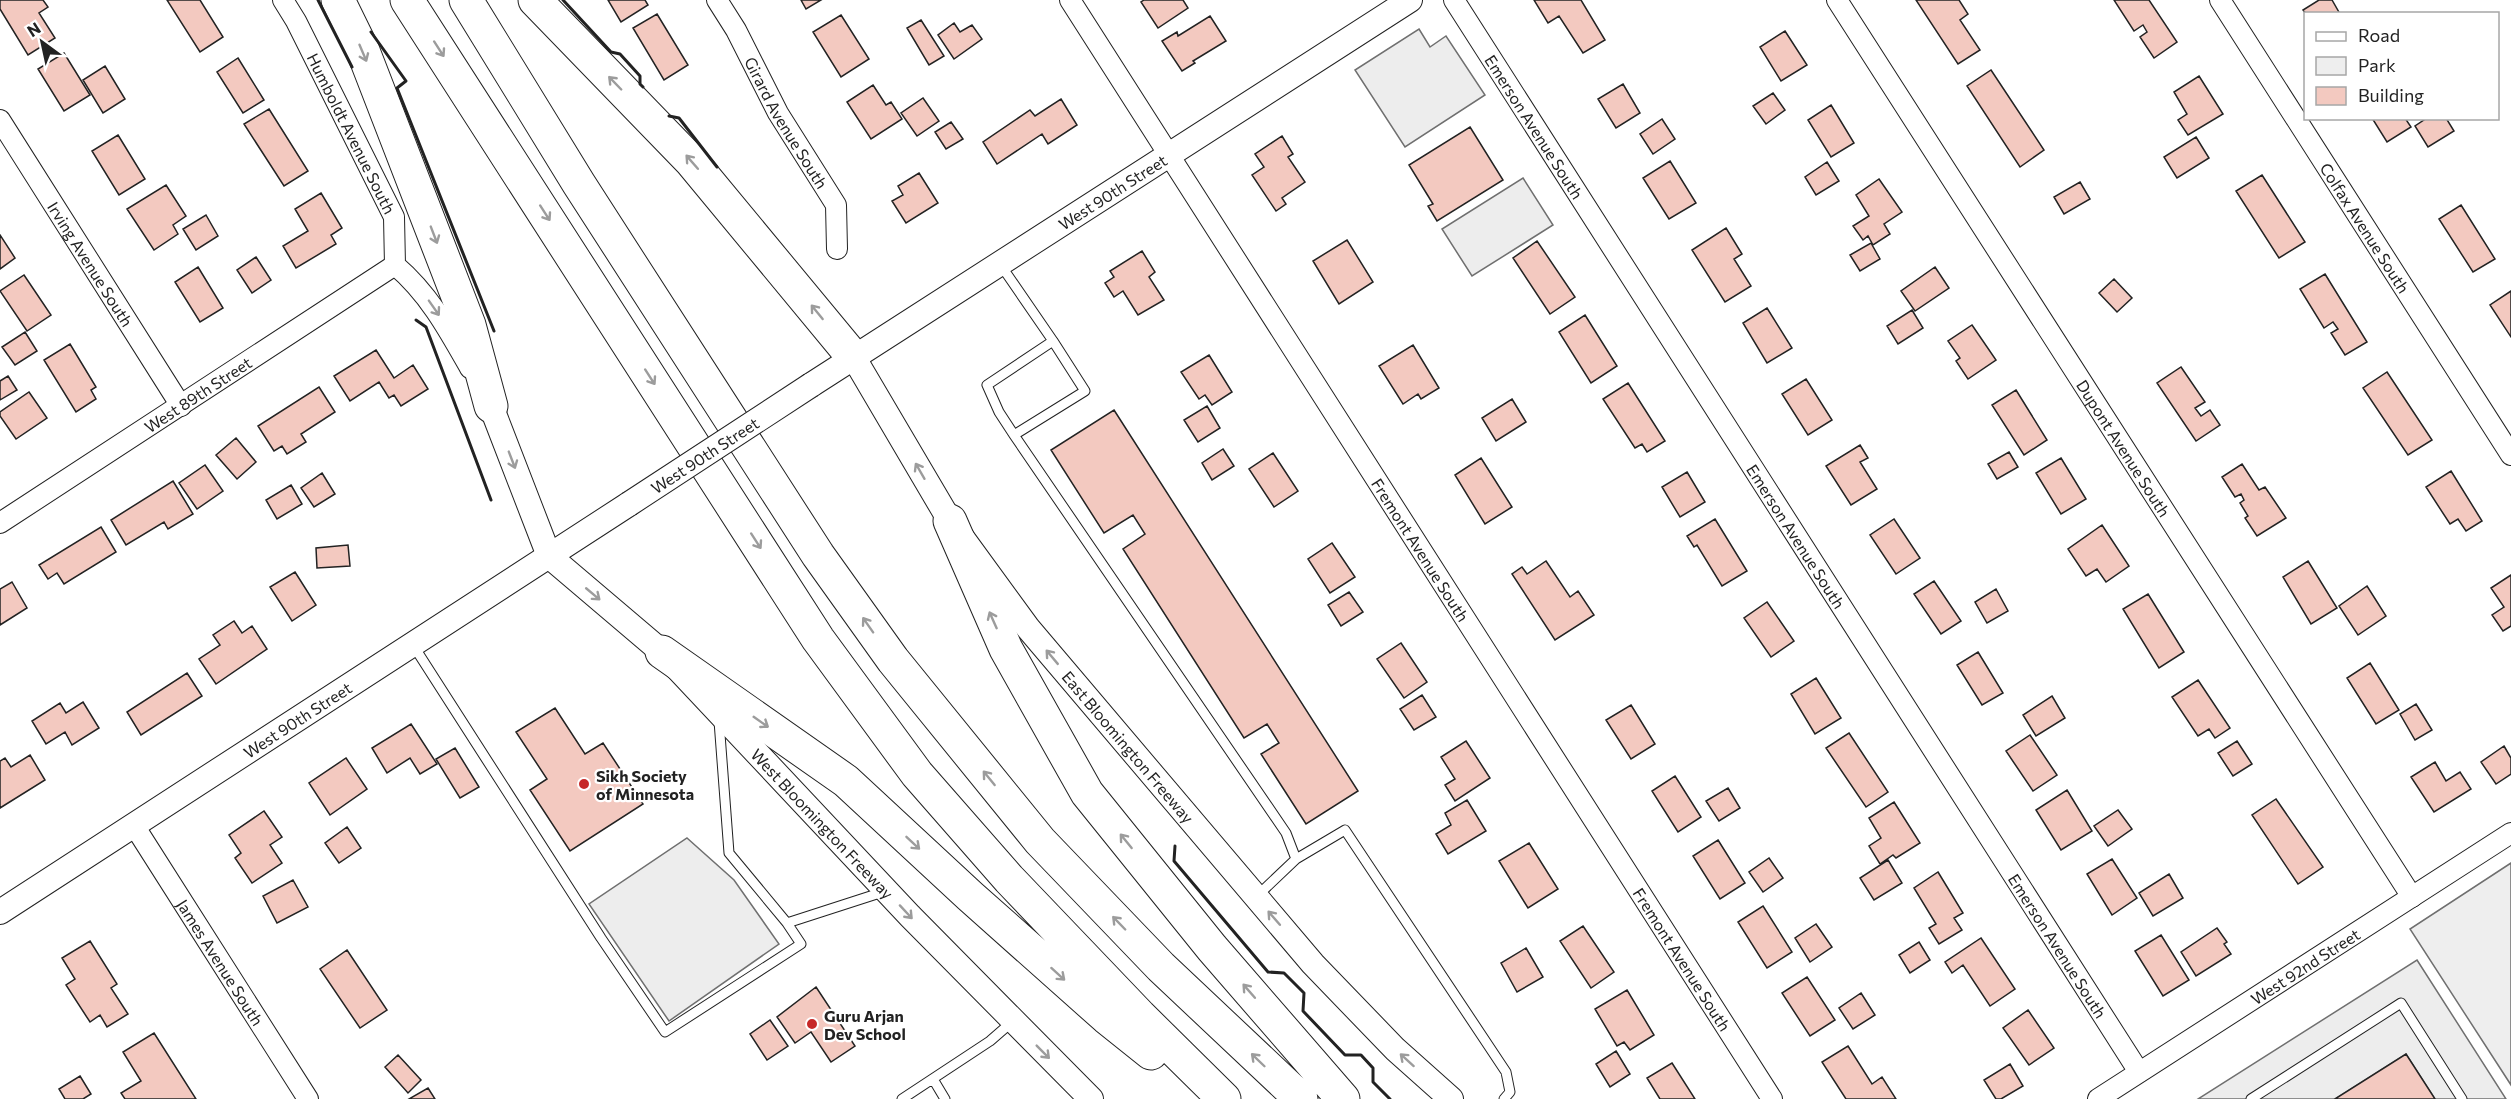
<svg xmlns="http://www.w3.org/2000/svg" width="2511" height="1099" font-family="Commissioner,sans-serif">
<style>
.green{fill:#eee;stroke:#6f6f6f;stroke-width:1.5}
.parking{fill:#ededed;stroke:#6f6f6f;stroke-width:1.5}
.building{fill:#f3c9c0;stroke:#222;stroke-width:1.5}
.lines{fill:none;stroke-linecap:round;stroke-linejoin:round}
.service-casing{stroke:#222;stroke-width:11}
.minor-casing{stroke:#222;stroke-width:22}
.tertiary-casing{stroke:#222;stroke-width:26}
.motorway-casing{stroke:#222;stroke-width:35}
.service{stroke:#fff;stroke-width:9}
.minor{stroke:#fff;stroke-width:20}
.tertiary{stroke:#fff;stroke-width:24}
.motorway{stroke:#fff;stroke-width:33}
.tertiary-bridge-casing{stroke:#222;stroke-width:26;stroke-linecap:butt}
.tertiary-bridge{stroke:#fff;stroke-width:24}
.wall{stroke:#222;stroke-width:3}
.oneway{stroke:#9c9c9c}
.poi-dot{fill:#c62828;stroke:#fff;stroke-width:2}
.labels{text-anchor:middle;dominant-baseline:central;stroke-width:4.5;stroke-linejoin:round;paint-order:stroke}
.street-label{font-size:16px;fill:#222;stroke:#fff}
.poi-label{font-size:16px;font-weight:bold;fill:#222;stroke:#fff;text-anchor:start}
</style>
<rect width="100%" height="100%" fill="#fff"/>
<path class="green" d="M2511,863v222l-101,-156z"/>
<path class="parking" d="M1419,29l11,18 16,-11 39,59 -80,52 -50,-77z
M1523,178l30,47 -81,51 -30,-47z
M687,838l47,42 45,64 -110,77 -80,-117z
M2417,960l89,139h-71l-29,-45 -71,45h-137z"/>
<path class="building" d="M0,0h43l5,7 -9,6 16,25 -27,17 -28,-46z
M167,0h33l23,37 -23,15z
M608,0h37l3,5 -27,17z
M801,0h20l-15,9z
M1144,0h39l5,8 -30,20 -17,-26z
M1534,0h47l24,40 -22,13 -24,-37 -11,7z
M1916,0h43l9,14 -8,6 20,30 -22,14z
M2114,0h35l28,42 -23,16 -14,-21 7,-5 -4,-7 -9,6z
M2319,0h13l8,14h-34l-3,-4z
M657,14l31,51 -24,15 -31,-52z
M841,15l28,44 -28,18 -28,-45z
M1210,16l16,25 -33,20 2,2 -13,8 -20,-30 15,-9 1,4z
M921,20l23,36 -15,9 -22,-37z
M954,23l6,9 12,-7 10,14 -28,20 -16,-24z
M1785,31l22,34 -26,16 -21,-34z
M64,53l26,42 -26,16 -26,-42z
M238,58l26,42 -21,13 -26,-41z
M105,66l20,33 -22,14 -20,-33z
M1991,70l53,80 -24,17 -53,-81z
M2199,76l24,38 -35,21 -10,-15 9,-6 -13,-22z
M1623,84l17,29 -24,15 -18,-29z
M873,85l13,20 5,-3 11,17 -31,20 -24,-37z
M1773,93l12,17 -19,14 -13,-18z
M923,98l16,23 -22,15 -16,-23z
M1061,99l16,26 -29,19 -6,-10 -45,30 -14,-22 47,-32 5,6z
M1831,105l23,38 -23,14 -23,-37z
M269,109l39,62 -24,15 -40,-62z
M2372,118h33l6,9 -24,15z
M2427,118h19l8,13 -26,16 -13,-21z
M1662,119l13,20 -22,15 -13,-20z
M951,122l12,17 -17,10 -11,-17z
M1470,127l33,53 -66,41 -9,-15 5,-2 -24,-39z
M118,135l27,44 -26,16 -27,-44z
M1282,136l11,18 -5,3 17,25 -23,16 4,6 -10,7 -24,-36 12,-8 -9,-13z
M2196,137l13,21 -32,20 -13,-21z
M1670,161l26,42 -27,16 -26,-41z
M1827,162l12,19 -23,14 -11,-18z
M919,173l19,30 -32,20 -14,-22 11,-6 -5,-9z
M2262,175l43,67 -26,16 -43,-67z
M1879,179l23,33 -18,12 6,10 -17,11 -5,-9 -5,4 -10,-14 16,-10 -13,-21z
M2080,182l10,17 -26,15 -10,-17z
M166,185l20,31 -13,9 5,9 -24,16 -27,-41z
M321,193l21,35 -11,7 5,9 -40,24 -13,-22 25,-15 -13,-22z
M2461,205l34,54 -22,13 -34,-53z
M206,215l12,21 -22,14 -13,-21z
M1726,228l16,26 -8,5 17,27 -26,16 -33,-52z
M0,235l15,23 -15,11z
M1347,240l26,42 -34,22 -26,-43z
M1537,241l38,56 -25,17 -37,-56z
M1871,243l9,16 -20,12 -10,-16z
M1142,251l13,21 -6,5 15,23 -26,15 -15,-24 -9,6 -9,-14 9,-6 -4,-6z
M256,257l15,23 -19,13 -15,-23z
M198,267l25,41 -23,14 -25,-40z
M1935,267l14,21 -34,23 -14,-20z
M2325,274l42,68 -22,13 -14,-22 7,-4 -5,-7 -9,6 -24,-39z
M24,275l27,40 -24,16 -27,-40z
M2114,279l18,19 -15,14 -18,-19z
M2511,291v46l-21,-32z
M1767,308l25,40 -25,15 -24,-40z
M1912,310l11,18 -25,16 -11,-18z
M1585,315l32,51 -26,17 -32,-51z
M1972,325l24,35 -28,19 -12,-18 4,-3 -12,-17z
M25,332l12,19 -22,14 -13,-18z
M70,344l26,43 -5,3 5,9 -20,13 -32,-52z
M1413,345l26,43 -18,11 -3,-5 -15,10 -24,-38z
M376,350l18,28 19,-13 15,24 -27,17 -7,-11 -5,3 -10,-16 -29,19 -16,-25z
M1209,355l23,37 -20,13 -7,-10 -6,4 -18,-27z
M2181,367l24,35 -10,6 6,8 9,-6 10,15 -24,16 -39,-58z
M2387,372l45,68 -24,15 -45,-67z
M8,376l9,14 -17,10v-19z
M1806,379l26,41 -24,15 -26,-41z
M1628,383l37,58 -18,11 -5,-8 -7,4 -32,-49z
M319,387l16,25 -34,22 5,8 -19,12 -5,-8 -8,5 -16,-25z
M2016,390l31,50 -23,15 -32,-50z
M29,392l18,26 -31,21 -16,-23v-4z
M1512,399l14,23 -30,19 -14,-23z
M1207,406l13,22 -22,14 -14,-22z
M1114,410l244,381 -52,33 -45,-70 18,-11 -12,-19 -23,14 -121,-189 22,-15 -12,-19 -29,18 -53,-83z
M236,438l20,24 -19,17 -21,-24z
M1860,445l8,13 -8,4 17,27 -26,16 -25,-39z
M1223,449l11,17 -22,14 -10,-17z
M2009,452l9,15 -21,12 -9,-15z
M1273,453l25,38 -24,16 -25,-38z
M1481,458l31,49 -27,17 -30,-49z
M2061,458l25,41 -25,15 -25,-41z
M2242,464l17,26 6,-3 21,31 -29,18 -12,-18 3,-2 -8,-13 4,-3 -3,-6 -6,3 -13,-20z
M205,465l18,26 -26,18 -18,-26z
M2451,471l31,50 -16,10 -8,-12 -8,5 -24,-37z
M1687,472l18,30 -25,15 -18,-30z
M322,473l13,21 -21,13 -13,-19z
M173,481l20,33 -25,15 -4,-7 -38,23 -15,-25z
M291,485l11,19 -25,15 -11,-19z
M1715,519l32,52 -25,15 -25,-41 -3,2 -7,-11z
M1894,519l26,39 -24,16 -26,-39z
M2102,525l27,41 -23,16 -9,-13 -11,7 -18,-27z
M101,527l15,25 -52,32 -7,-11 -9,6 -9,-14z
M1332,543l23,34 -25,16 -22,-34z
M348,545l2,21 -33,2 -1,-20z
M1546,561l24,36 8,-6 16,24 -39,25 -43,-66 10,-7 5,7z
M2308,561l29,47 -26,16 -28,-47z
M295,572l21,33 -24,16 -22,-34z
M2511,575v51l-8,5 -11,-16 12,-8 -13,-19z
M1934,581l27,40 -20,13 -27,-40z
M12,582l15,26 -27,17v-36z
M2367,586l19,30 -28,19 -19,-29z
M1996,589l12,22 -21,12 -12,-21z
M1349,592l14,20 -22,14 -13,-21z
M2148,594l36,58 -25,16 -36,-59z
M1767,602l27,39 -23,16 -27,-39z
M234,621l8,12 10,-7 15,23 -51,35 -17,-25 21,-14 -7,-10z
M1401,643l26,39 -23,16 -27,-39z
M1978,652l25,41 -21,12 -25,-40z
M2370,663l29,47 -23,14 -29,-46z
M187,673l15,23 -61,39 -14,-23z
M1816,678l25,40 -26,16 -24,-40z
M2198,680l32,48 -15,10 -6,-9 -11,7 -26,-39z
M1422,695l14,22 -22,13 -14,-21z
M2052,696l13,22 -29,18 -13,-21z
M83,702l16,26 -27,17 -7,-13 -19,12 -14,-23 28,-18 6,10z
M2416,704l16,26 -17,10 -15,-26z
M1631,705l24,39 -24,15 -25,-39z
M555,708l30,46 18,-11 40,61 -73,47 -40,-61 17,-11 -31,-47z
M411,724l26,40 -17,10 -10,-16 -23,15 -15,-25z
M1849,733l39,59 -22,15 -40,-59z
M2030,735l27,40 -24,16 -27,-40z
M1466,741l24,37 -35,23 -10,-16 10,-6 -14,-22z
M2237,741l15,23 -19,12 -15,-23z
M2504,746l7,12v16l-15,10 -15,-22z
M455,748l24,39 -19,11 -24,-39z
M30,755l15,25 -45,28v-47l5,-3 6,9z
M346,758l21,31 -37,26 -21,-32z
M2435,762l11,19 14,-9 11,17 -37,23 -23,-35z
M1675,776l26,41 -23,15 -26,-41z
M1728,788l12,20 -21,13 -13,-20z
M2067,790l25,41 -31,19 -25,-40z
M2276,799l47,68 -25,17 -46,-69z
M1467,800l19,31 -38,23 -12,-20 15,-9 -6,-12z
M1894,802l26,41 -24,15 -3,-3 -13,9 -11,-18 12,-8 -12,-20z
M2118,810l14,19 -24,17 -14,-20z
M264,811l18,26 -12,8 12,18 -30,20 -17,-25 6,-5 -12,-18z
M347,827l14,21 -22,15 -14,-20z
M1718,840l27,43 -25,16 -27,-43z
M1529,843l29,46 -30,19 -29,-47z
M1769,858l14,20 -20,14 -14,-20z
M2112,859l25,39 -25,17 -25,-41z
M1888,860l14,23 -28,17 -14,-22z
M1938,872l25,41 -9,5 8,12 -23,14 -10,-16 7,-4 -22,-36z
M2169,874l14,24 -30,18 -14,-23z
M293,880l15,27 -31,16 -14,-27z
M1763,906l29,46 -25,16 -29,-46z
M1816,924l16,23 -22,15 -15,-24z
M1583,926l31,46 -23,16 -31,-47z
M2217,928l10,14 -3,2 7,10 -35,22 -15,-24z
M2161,935l28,45 -26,16 -28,-45z
M1981,938l34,51 -25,17 -27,-41 -11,8 -7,-11z
M90,941l27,43 -6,4 17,26 -21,13 -7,-12 -10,7 -24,-37 9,-6 -13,-21z
M1919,942l11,18 -20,13 -11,-18z
M1526,948l17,29 -26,15 -16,-29z
M347,950l40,60 -27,18 -40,-59z
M1807,977l28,43 -25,16 -28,-43z
M816,987l39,59 -24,16 -20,-30 -16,11 -18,-26z
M1627,990l27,45 -24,15 -6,-8 -7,4 -22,-37z
M1861,993l14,22 -22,14 -14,-21z
M2028,1010l26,38 -25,17 -26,-37z
M770,1020l18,26 -21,14 -17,-26z
M154,1033l42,66h-71l-4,-6 20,-12 -18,-29z
M1848,1046l24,38 10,-7 14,22h-50l-24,-37z
M1616,1051l14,23 -20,13 -14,-23z
M2406,1054l29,45h-100z
M398,1055l23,25 -13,13 -23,-26z
M1672,1063l23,36h-35l-13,-21z
M2010,1064l13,22 -22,13h-5l-12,-19z
M80,1076l11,18 -8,5h-18l-6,-10z
M428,1088l7,11h-26z"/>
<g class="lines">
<g class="service-casing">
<path id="service" d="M1000,264l53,77 -66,44 12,27 15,23 272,398 10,26 -40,38
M1014,435l71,-44 -32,-50
M413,645l188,293 64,94 136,-88 -14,-21
M719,721l10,132 58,70 96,-31
M1296,859l49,-29 161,242 4,20 -6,7
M933,1079l12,20
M902,1099l88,-58 23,-20
M2251,1099l150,-96 61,96"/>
</g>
<g class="minor-casing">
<g id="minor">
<path id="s1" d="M283,0l13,21 98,196 1,48c34,29 53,64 75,103"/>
<path id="s2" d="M717,0l19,30 42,83 58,92 1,44"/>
<path id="s3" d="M1070,0l702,1099"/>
<path id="s4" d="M1454,0l685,1072"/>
<path id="s5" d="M1837,0l575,897"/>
<path id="s6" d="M2220,0l291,455"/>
<path id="s7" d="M0,120l181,286"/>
<path id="s8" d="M0,523l395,-258"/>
<path id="s9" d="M135,827l173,272"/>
<path id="s10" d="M2098,1099l413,-266"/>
</g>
</g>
<g class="tertiary-casing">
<g id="tertiary">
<path id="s11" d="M854,358l96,163 78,107 285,336 82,85 56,50"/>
<path id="s12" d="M811,385l599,-385"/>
<path id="s13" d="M491,406l58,150 113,96 248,264 181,183"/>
<path id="s14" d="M0,912l629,-408"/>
</g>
</g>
<g class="motorway-casing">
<path id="motorway" d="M338,0l25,51 106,274 22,81
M407,0l411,639 99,135 92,105 131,137 84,83
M466,0l113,184 239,371 75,105 147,181 121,126 140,132
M535,0l156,161 163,197
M950,521l56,128 81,144 125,155 131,151
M662,652l184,129 124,115 136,121 45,36"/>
</g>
<use href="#service" class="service"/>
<use href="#minor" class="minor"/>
<use href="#tertiary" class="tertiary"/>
<use href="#motorway" class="motorway"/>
<g class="tertiary-bridge-casing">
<g id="tertiary-bridge">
<path id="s15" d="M629,504l182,-119"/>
</g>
</g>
<use href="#tertiary-bridge" class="tertiary-bridge"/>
<path class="wall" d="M318,0l34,67
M563,0l48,52 9,2 20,22v8l3,3
M371,32l35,49 -9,7 97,243
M669,116l10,2 38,49
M416,320l10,7 65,173
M1175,846l-1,15 94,111 16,1 20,20 -1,18 42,44h16l12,13v14l17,17"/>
</g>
<defs><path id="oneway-shaft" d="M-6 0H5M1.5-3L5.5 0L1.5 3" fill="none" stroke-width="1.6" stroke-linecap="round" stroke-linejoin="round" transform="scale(1.5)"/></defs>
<g class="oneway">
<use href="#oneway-shaft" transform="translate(439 49) rotate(57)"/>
<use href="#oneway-shaft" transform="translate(363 53) rotate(67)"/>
<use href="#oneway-shaft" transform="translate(615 83) rotate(-134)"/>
<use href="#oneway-shaft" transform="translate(692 162) rotate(-131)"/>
<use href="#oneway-shaft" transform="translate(545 213) rotate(57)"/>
<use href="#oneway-shaft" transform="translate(434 235) rotate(69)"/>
<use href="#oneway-shaft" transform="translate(434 308) rotate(55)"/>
<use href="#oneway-shaft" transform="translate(817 312) rotate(-129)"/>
<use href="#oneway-shaft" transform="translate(650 377) rotate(57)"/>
<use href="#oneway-shaft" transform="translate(512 460) rotate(69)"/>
<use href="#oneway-shaft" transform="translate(920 471) rotate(-120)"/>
<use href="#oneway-shaft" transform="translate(756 541) rotate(57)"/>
<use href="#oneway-shaft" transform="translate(593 594) rotate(40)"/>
<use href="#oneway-shaft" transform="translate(993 620) rotate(-114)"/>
<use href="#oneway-shaft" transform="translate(868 625) rotate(-125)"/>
<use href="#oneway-shaft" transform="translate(1052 657) rotate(-130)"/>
<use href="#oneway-shaft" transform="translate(761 722) rotate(35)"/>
<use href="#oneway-shaft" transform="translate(989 778) rotate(-129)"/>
<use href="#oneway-shaft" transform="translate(1126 841) rotate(-129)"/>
<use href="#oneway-shaft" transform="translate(913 843) rotate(43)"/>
<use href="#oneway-shaft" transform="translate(906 912) rotate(47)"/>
<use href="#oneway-shaft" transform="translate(1274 918) rotate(-131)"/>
<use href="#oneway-shaft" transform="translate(1119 923) rotate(-134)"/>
<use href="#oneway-shaft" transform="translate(1058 974) rotate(42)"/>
<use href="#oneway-shaft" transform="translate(1249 991) rotate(-131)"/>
<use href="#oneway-shaft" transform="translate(1043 1052) rotate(45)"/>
<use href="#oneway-shaft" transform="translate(1258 1060) rotate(-136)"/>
<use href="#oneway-shaft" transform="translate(1407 1060) rotate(-138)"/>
</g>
<g class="poi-dot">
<circle cx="584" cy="784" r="6"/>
<circle cx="812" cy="1024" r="6"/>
</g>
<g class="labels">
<g class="street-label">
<text stroke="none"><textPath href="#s2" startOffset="141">Girard Avenue South</textPath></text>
<text stroke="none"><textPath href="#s4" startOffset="150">Emerson Avenue South</textPath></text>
<text stroke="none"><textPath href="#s1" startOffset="150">Humboldt Avenue South</textPath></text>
<text stroke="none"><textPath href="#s12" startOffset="358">West 90th Street</textPath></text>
<text stroke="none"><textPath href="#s6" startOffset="270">Colfax Avenue South</textPath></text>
<text stroke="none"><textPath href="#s7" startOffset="170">Irving Avenue South</textPath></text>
<text stroke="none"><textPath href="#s8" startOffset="236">West 89th Street</textPath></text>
<text stroke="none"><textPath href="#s5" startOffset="532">Dupont Avenue South</textPath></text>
<text stroke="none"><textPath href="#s15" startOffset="90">West 90th Street</textPath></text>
<text stroke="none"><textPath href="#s4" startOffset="636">Emerson Avenue South</textPath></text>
<text stroke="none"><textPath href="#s3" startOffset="652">Fremont Avenue South</textPath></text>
<text stroke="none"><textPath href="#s14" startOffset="354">West 90th Street</textPath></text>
<text stroke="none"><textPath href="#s11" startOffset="477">East Bloomington Freeway</textPath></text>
<text stroke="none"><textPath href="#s13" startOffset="544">West Bloomington Freeway</textPath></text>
<text stroke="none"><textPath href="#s4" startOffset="1122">Emerson Avenue South</textPath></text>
<text stroke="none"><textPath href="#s3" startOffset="1138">Fremont Avenue South</textPath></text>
<text stroke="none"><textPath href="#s9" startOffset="160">James Avenue South</textPath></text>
<text stroke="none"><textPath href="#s10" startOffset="246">West 92nd Street</textPath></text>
</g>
<g class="poi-label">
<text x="596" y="775">Sikh Society<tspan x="596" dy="18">of Minnesota</tspan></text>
<text x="824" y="1015">Guru Arjan<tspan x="824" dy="18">Dev School</tspan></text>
</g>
</g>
<rect x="2304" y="12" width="195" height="108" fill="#ffffff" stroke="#a7a7a7" stroke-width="1.5"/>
<rect x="2316" y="32" width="30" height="9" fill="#ffffff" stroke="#a7a7a7" stroke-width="1.5"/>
<text x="2358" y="42" font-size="18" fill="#222222">Road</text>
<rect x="2316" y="57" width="30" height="18" fill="#eeeeee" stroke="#a7a7a7" stroke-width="1.5"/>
<text x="2358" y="72" font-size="18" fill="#222222">Park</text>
<rect x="2316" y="87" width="30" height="18" fill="#f3c9c0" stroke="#a7a7a7" stroke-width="1.5"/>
<text x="2358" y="102" font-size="18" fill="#222222">Building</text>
<g transform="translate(42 42) rotate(327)" stroke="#ffffff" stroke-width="4.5" paint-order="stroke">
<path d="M0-4.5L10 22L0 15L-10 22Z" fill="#222222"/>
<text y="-9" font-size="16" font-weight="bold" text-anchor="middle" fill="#222222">N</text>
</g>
</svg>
